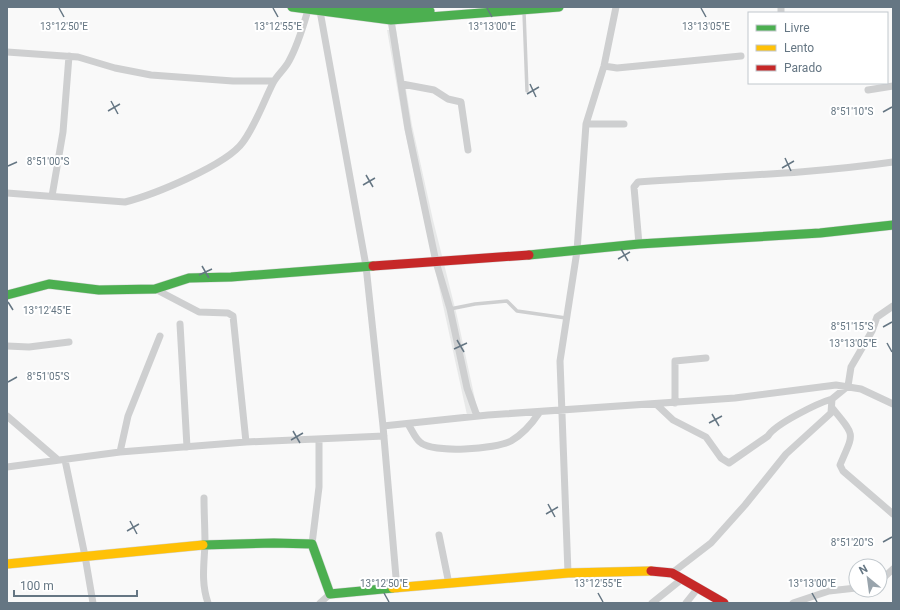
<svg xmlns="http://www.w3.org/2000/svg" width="900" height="610" font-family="Roboto,sans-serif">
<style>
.built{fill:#e8e9e9}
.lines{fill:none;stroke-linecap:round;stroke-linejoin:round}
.fast-casing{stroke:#d5d6d7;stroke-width:10}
.slow-casing{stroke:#d5d6d7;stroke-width:10}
.jam-casing{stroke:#d5d6d7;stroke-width:10}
.lane{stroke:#cecfd0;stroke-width:3.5}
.street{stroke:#cecfd0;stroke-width:7}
.fast{stroke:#4caf50;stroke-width:9}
.slow{stroke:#ffc107;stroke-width:9}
.jam{stroke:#c62828;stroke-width:9}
.ticks{fill:none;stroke:#657683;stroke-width:1.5}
.ticks-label{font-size:10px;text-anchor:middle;fill:#657683;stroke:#fff;stroke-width:4;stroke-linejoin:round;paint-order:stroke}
</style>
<rect width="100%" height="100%" fill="#f9f9f9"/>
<path class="built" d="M387,30h9l16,95 21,95 24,96 21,97 -11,2 -63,-288z"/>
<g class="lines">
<g class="fast-casing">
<path id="fast" d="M292,7l99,13 168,-13
M337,7l44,5 49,-1
M529,255l110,-11 181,-11 73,-8
M7,295l42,-11 50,6 56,-1 34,-11 42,-1 142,-11
M203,545l71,-2 38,1 18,50 63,-6"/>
</g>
<g class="slow-casing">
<path id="slow" d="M7,564l196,-19
M393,588l175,-15 83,-2"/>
</g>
<g class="jam-casing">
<path id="jam" d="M373,266l156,-11
M651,571l21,2 52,30"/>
</g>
<path class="lane" d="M524,12l3,79
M450,309l25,-5 32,-3 10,10 49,7"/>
<path class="street" d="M781,7v6
M320,11l46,255 17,160 14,163
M391,20l17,109 28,133 14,47 17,79 10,28
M7,52l71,5 37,11 36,7 82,6h41
M604,66l13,2 124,-12
M402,84l32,6 14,9 13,3 7,48
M868,90l25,-4
M586,124h38
M7,193l118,9c28,-7 102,-37 118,-60 13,-18 20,-39 30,-59 4,-8 12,-14 16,-22 9,-16 14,-34 19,-51
M52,196l11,-64 6,-76
M639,244l-5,-57 4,-5c85,-6 171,-8 255,-20
M155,289l44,23 29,1 5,3 13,126
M180,324l7,123
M7,346l22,1 40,-5
M675,403v-42l31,-3
M656,404l17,16 33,17 15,21 8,5 39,-27c7,-12 50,-33 64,-37
M833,409c23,28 21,23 7,56l3,6 50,43
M7,416l51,44
M408,424c4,6 7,14 12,18 13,12 76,7 91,-1 12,-7 20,-16 28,-28
M383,426l105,-11 247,-17 101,-13 25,4 32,15
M120,452l8,-36 32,-80
M65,460l20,96 8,47
M7,467l113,-15 126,-10 138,-6
M204,498c0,15 1,31 1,46 -1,21 -4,39 3,59
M439,535l10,49
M312,544l7,-57v-48
M568,573l-8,-212 17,-110 9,-127 18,-58 12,-59
M672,573l39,-30 34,-38 41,-51 45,-41 1,-14 16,-13 3,-19 21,-36 5,-14 16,-11
M880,581l13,-12
M320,603l10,-9
M652,603l30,-24
M686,603l12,-15
M793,603l36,-12 27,-3"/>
<use href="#fast" class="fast"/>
<use href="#slow" class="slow"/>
<use href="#jam" class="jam"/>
</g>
<path class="ticks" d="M59,8l5,9M273,8l5,9M487,8l5,9M701,8l5,9M530,84l6,13M527,94l12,-7M111,101l7,13M108,111l12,-7M883,112l9,-5M785,158l6,13M8,166l9,-4M782,168l12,-7M366,175l7,12M363,185l12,-7M621,249l7,12M618,259l12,-7M202,266l7,12M199,275l13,-6M8,302l5,8M883,327l9,-5M457,340l7,12M887,343l5,9M454,349l13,-6M8,382l9,-5M712,414l7,12M709,423l13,-7M293,431l7,12M291,440l12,-7M548,504l7,13M546,514l12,-7M130,521l7,13M127,531l12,-7M883,542l9,-5M384,593l5,9M598,593l5,9M812,593l5,9"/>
<g class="ticks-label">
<text x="64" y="30">13°12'50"E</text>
<text x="278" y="30">13°12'55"E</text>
<text x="492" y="30">13°13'00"E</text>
<text x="706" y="30">13°13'05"E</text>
<text x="852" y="115">8°51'10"S</text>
<text x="48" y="165">8°51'00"S</text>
<text x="47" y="314">13°12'45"E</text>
<text x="852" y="330">8°51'15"S</text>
<text x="853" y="347">13°13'05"E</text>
<text x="48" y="380">8°51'05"S</text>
<text x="852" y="546">8°51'20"S</text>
<text x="384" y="587">13°12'50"E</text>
<text x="598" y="587">13°12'55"E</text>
<text x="812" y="587">13°13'00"E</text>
</g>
<rect width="900" height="610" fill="none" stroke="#657683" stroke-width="16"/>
<rect x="748" y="12" width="140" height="72" fill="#ffffff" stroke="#c1c8cd"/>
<rect x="756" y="25" width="20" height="6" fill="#4caf50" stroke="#c1c8cd"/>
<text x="784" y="32" font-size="12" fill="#657683">Livre</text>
<rect x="756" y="45" width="20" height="6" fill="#ffc107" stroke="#c1c8cd"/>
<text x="784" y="52" font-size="12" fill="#657683">Lento</text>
<rect x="756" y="65" width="20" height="6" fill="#c62828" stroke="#c1c8cd"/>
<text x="784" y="72" font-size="12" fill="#657683">Parado</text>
<g transform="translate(868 578) rotate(331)"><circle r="19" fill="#ffffff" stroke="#c1c8cd"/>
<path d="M0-3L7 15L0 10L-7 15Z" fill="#99a4ac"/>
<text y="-6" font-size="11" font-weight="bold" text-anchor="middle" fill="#657683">N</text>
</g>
<path d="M14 590v6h123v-6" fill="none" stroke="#657683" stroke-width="2"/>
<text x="20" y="590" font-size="12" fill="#657683" stroke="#ffffff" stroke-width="3" paint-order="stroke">100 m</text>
</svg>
